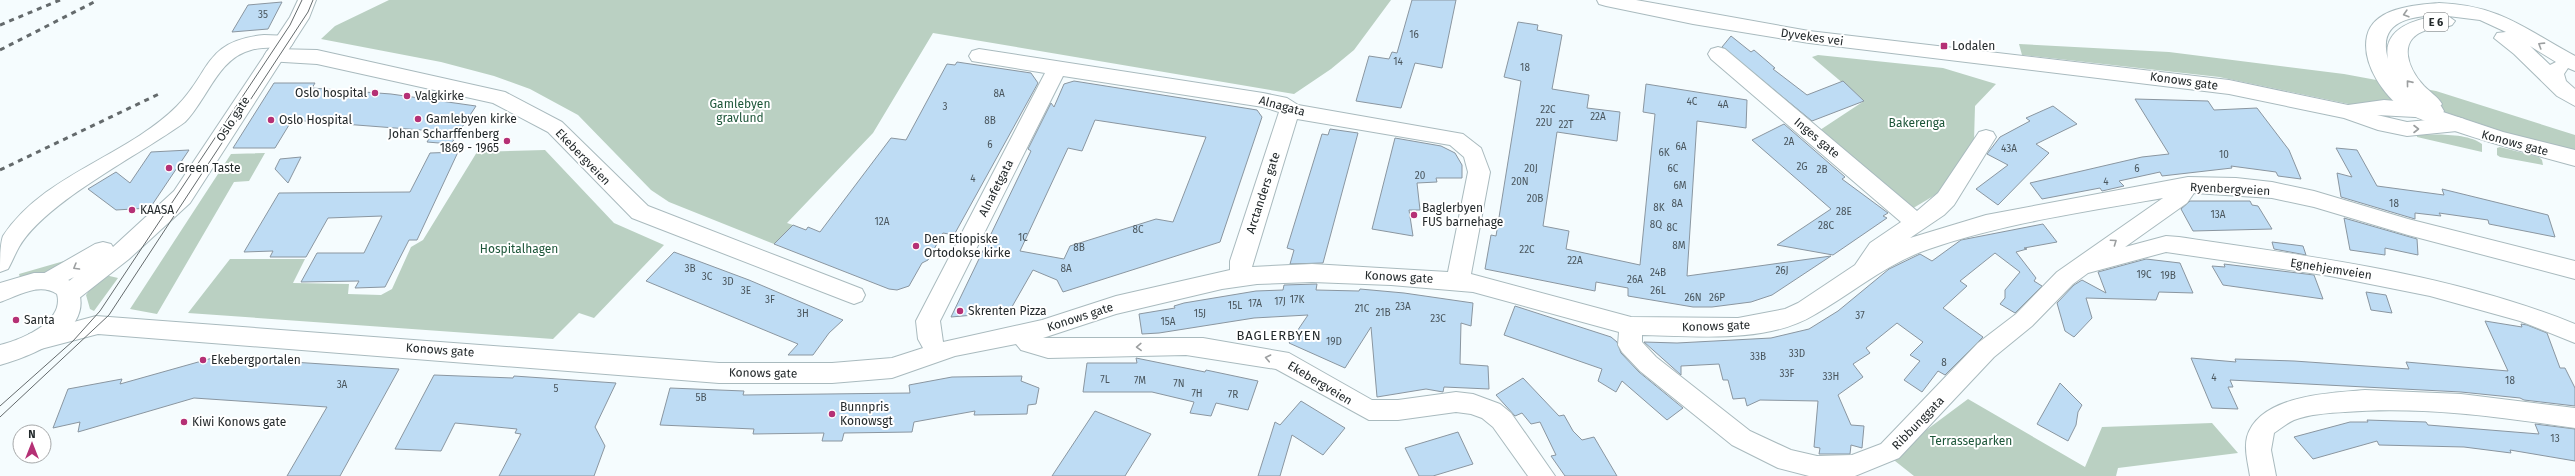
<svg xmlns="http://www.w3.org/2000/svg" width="2575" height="476" font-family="'Fira Sans',sans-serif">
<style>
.green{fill:#bad0c2}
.building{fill:#bedcf4;stroke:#8a96a0;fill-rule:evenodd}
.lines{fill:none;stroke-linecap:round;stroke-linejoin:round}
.minor-casing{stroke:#a9babe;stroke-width:2}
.tertiary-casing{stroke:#a9babe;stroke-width:2}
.secondary-casing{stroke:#a9babe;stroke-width:2}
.trunk-casing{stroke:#a9babe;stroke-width:2}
.minor{fill:#fff;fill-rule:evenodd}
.tertiary{fill:#fff;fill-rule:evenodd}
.secondary{fill:#fff;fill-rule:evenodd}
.trunk{fill:#fff;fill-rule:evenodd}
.tram{stroke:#646a6c;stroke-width:1}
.rail{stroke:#646a6c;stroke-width:3;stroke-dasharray:5 5;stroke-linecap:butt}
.oneway{stroke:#9c9fa0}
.poi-dot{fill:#b53075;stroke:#fff;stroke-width:1.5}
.labels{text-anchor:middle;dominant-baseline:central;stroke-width:4;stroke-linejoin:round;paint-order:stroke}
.number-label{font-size:10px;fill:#4a565d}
.shield{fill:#fff;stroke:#65696b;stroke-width:1}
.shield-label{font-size:11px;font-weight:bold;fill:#23292b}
.street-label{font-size:12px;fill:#23292b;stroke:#fff}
.poi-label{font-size:12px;fill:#23292b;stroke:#fff;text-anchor:start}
.park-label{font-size:12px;fill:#1d5639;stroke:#fff}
.neighbourhood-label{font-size:13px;letter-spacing:1px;fill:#23292b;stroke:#fff}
</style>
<rect width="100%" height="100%" fill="#f5fcfe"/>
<path class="green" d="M389,0h1002l-37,50 -23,19 -37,25 -361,-61 -60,100 -86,90 6,2 -19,19 -105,-42 -18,-12 -73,-75 -48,-26 -36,-13 -53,-14 -120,-23 14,-13z
M2019,44l150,8 175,22 92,17 139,44v16l-356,-74 -197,-22z
M1818,55l125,13 53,16 -21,22 -1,35 -34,51 -30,18 -90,-80 44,-29 -52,-44z
M2417,135c16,-1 52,-2 65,9v8l-65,-15z
M2500,147l39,10 3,3 1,5 -43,-8 -3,-2v-7z
M545,150l69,73 50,22 -70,73 -15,-5 -26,26 -365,-26 42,-54h75l-12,24 56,1 -1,10 33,1 11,-6 19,-42 12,-7 54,-88z
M265,153l-16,28 -15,1 -77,132 -27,-5 101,-155z
M71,259l-21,12 -30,7 -1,-4z
M101,274l17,4 -24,33 -4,-2 -4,-14z
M1968,399l117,68 17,-40 110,-4 26,30 -120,15 -2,8h-202l-24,-19z"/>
<path class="building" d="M1412,0h44l-14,68 -27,-5 -14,45 -45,-7 13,-45 20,3 3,-7 5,1z
M282,2l-14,27 -36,3 16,-27z
M1518,22l20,3 -1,5 25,5 -10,54 37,6 -2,13 33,4 -3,29 -60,-9 -14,94 26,5 -3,18 74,16 15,-151 -12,-2 3,-28 101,16 -1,28 -49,-7 -10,155 144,-20 -59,39 -21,7 -39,5h-19l-65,-11v-8l-32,-6 -1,9 -110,-22 6,-34 5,1 25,-155 -17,-4z
M1731,36l20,16 3,-2 21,18 -2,1 34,26 36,-14 21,20 -52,20 -90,-74z
M957,62l74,11 7,10 -84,152 -11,-2 -15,27 -6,3 -13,23 -12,4 -8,-1 -115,-45 19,-19 13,5 2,-3 12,5 71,-94 15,2 41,-76 8,1z
M1074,81l183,29 5,7 -42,125 -157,50 -6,-12 -24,-10 -24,42 -58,5 80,-166 -3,-2 23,-46 3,4 10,-23zM1095,120l111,17 -33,85 -17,-3 -86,27 -6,13 -44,-8 48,-103 14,3z
M274,83h41l-3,5 79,6 85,12 -25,38 -24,-2 7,-11 -142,-11 -17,28h-42z
M2135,99l73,2 6,9 43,-2 32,42 12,29 -23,-3 -2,-4 -45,-6 1,2 -70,8 -2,-4 -41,9 5,5 -22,5 -2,-3 -58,11 -12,-16 112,-26 27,-3z
M2053,106l24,18 -41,20 13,9 -51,52 -22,-16 32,-24 -21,-11 13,-17 30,-16 -4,-3z
M1784,124l61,53 -3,2 46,34 -5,3 4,2 -54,37 -56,-10 54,-36 -79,-69z
M1330,129l28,4 -35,130 -33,1 4,-14 -7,-2 35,-114 6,1z
M1395,138l46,8 14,7 7,12v13h-26l1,4 -20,1 3,27h-11l4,26 -41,-7z
M2336,148l21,2 20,36 67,9 -2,-6 106,26 7,22 -66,-13 -1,-4 -49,-7 2,3 -26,-3v6l-74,-22 -4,-24 15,4z
M189,150l-39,58 -34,2 -28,-21 28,-17 14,11 21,-31z
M458,152l-41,88h-8l-24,47 -30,1 4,-7 -58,1 16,-29h47l18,-37 -54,2 -22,39h-36l3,-6 -29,1 35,-59 131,-1 20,-39z
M301,157l-13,26 -13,-14 5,-10z
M2190,201h60l2,4 6,1 14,23 -79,2 -12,-22z
M2344,218l73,21 1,16 -33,-7v7l-35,-5z
M2043,224l14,18 -33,6 3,1 -11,3 20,26 -2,3 8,5 -27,27 -15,-9 5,-6v-8l15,-18 -25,-19 -35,28 7,5 -24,22 40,29 -38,38 -7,-4 -16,21 -18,-12 16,-19 -10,-6 13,-13 -26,-19 -31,25 4,5 -17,11 10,13 -25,18 13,30 13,1 -2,22 -11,-3 -1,9h-31l1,-6 -6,-1 4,-46 -58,-1 -13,6 -2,-8 -12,1 -5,-19h-5l-4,-16 -38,2v9l-37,-33 33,1 94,-5 38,-9 29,-18 51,-42 31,-15 12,7 29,-21z
M2272,242l31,4 3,9 -32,-6z
M674,252l75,28 94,40 -14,13 -16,22h-25l10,-11 -152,-63z
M2146,259l34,4 13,30 -34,-1 -3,8 -70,-2 6,20 -18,19 -9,-6 -8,-28 17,-18 8,-5 24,13 -8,-21z
M2224,264l90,11 9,24 -100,-14 -11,-19 13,1z
M1317,284l-1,6 43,1 1,-2 44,4 69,10 -2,23 -10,-3 -1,41 28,2 1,23 -45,-2 -1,5 -17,-3 -49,8 -6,-70 -26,41 -56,-25 19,-28 -54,3 -95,15 -17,1 -3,-20 36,-6 -1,-2 10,-3 72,-12 27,-1 1,-5z
M2366,292l20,3 6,18 -21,-3z
M1515,306l96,31 6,5 4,11 18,19 44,36 -16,12 -45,-39 -6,11 -18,-11 4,-12 -98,-34z
M2485,321l37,6 -1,-3 6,1 20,8 13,35h5l10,20v18l-51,-6 -4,-2 -59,-6 -231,-12 3,7h-5l10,22 -26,-1 -21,-50 45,4 -1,-3 59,2 115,8 -3,-7 102,9z
M216,357l183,12 -59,107h-53l40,-69 -133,-9 -116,34 2,-10 -27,6 15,-39 54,-10 -2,5z
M1136,358l69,14 1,-2 52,11 -10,29 -32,-7 -5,13 -21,-3 4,-11 -42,-10h-69l4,-29h50z
M434,375l79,3 1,-2 102,7 -21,44 10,19 -11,30h-95l22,-42 -6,-1 2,-4 -62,-6 -14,28 -46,-2z
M1022,376l-1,5 18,7 -3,16 -8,1 -1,9 -53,1 1,-4 -61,11 -2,10 -68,1 -2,8h-20l2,-8 -71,1 1,-5 -94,-4 10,-37 74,3 -1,4 167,-2 -1,-8 43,-8z
M1523,378l36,38 5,-1 9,16 9,9 12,-3 23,39h-52l-14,-20 5,-1 -16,-33 -9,2 -9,-11 -7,3 -19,-21z
M2060,383l22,22 -4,7 -2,13 -8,16 -31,-17z
M1301,401l44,27 -22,27 -31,-20 -12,41h-22l17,-54 5,3z
M1095,411l56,23 -26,42h-73z
M2367,420l59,2 2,3 111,9 -4,-10 40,5v32l-65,-11 1,3 -47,-6 -85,-2 -2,-4 -64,18 -19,-22 56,-15h18z
M1458,432l15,32 -40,12h-14l-14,-28z"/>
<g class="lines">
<g class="minor-casing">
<path id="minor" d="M264,35l27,1 3,5 -3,5c-13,3 -27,0 -40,4 -33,8 -44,50 -66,72 -45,33 -139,79 -166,125 -4,7 -7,15 -11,22l-8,3c0,-11 0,-28 3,-36 41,-62 123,-79 174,-130 34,-34 27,-65 87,-71z
M1718,47l7,2 192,162 21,-18 41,-61 7,-2 7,2 3,5 -42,68 -10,10 -34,23 76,-23 202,-38 48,1 36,4 42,9 94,28 167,42v18l-167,-44 -94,-28 -42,-9 -78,-5 -7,10 -62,44 41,-11 13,1c135,20 269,36 396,87v19l-55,-22 -90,-25 -100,-20 -164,-24 -78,21 -15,11 -41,42 -38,31 -95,101 -44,18h-46l-31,-8 -46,-23 -92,-74 -18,-19 -4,-7 1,-13 -146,-40 -82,-7 -79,-3 -55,2 -35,5 -106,25 -73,24h160l86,15 83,47h26l58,-8 17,2 27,10 11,9 44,63h-27l-35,-49 -11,-9 -11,-4 -15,-2 -58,8h-29l-93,-51 -90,-14 -138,3 -27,-8 -5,-6 -61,12 -63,22 -60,5h-113l-621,-49 -61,16 -8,-2 -4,-7 4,-7 67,-18 623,47h113l60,-5 31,-10 -5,-9 -2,-18 129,-248 -73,-12 -3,-5 3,-5 7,-2 284,44 24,5 11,7 165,29 18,14 9,24 -19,102 160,43 107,1 47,-9 13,-6 57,-38 15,-22 31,-21 -190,-163 -3,-5 3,-5zM1063,76l200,31 16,5 -49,149v9l-114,26 -74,24 -99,22 -3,-21zM1297,119l153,26 14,12 4,15 -20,100 -136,-8 -60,3zM2163,198l-106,74 -41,42 -38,29 -97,101 -29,11 -35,1 -26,-6 -41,-19 -94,-74 -14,-15v-7c54,1 124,9 172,-20 39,-22 73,-52 115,-66 75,-26 156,-37 234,-51z
M274,49l43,1 188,42 57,30 86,84 214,83 3,6 -3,6 -8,3 -8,-3 -214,-83 -84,-86 -55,-29 -176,-39 -50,-3 -3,-5 3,-5z
M2365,390l96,4 114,14v20c-76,-11 -153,-22 -230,-16 -16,1 -35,2 -51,8 -7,3 -14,9 -20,13l-3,17 5,26h-26c-2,-13 -6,-27 -3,-39 12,-42 83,-44 118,-47z"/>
</g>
<g class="tertiary-casing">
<path id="tertiary" d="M298,0h18l-7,18 -119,185 -61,56 -51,40 -8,3 -8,-3 -3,-6 3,-6 12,-10 -25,13 -8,-3 -3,-6 3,-6 54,-31 8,-2 8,2 2,3 61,-56 116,-174z
M1597,0h39l173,31 420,49 119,25 36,-5 50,4 7,2 3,5 -3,5 -7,2 -57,-3 30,7 50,-5 7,2 3,5 -3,5 -7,2 -50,5 -29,-6 -34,-12 -115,-24 -420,-51 -116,-19 -87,-18 -7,-2z"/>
</g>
<g class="secondary-casing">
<path id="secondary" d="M34,273h18l23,10c25,46 -40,72 -75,82v-20c21,-5 65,-23 57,-51 -18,-12 -39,2 -57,8v-19z"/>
</g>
<g class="trunk-casing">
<path id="trunk" d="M2439,3c60,2 86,26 136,53v15l-7,-3 -4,6 2,7 9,8v17l-18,-10 -43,-42 -20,-16 3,-5 9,-1 -26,-12 -32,-4 7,5 -3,4c-8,3 -17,3 -25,5 -31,9 -19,39 -3,56 6,6 14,11 18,18l-5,6 66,22 72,18v16c-41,-11 -82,-22 -123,-36 -15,-5 -31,-9 -45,-18 -22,-14 -46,-48 -40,-76 7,-29 49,-31 72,-33zM2441,15c-24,4 -59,12 -53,44 -11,-38 22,-43 53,-44zM2530,46l26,16 -6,3z"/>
</g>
<use href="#minor" class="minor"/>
<use href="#tertiary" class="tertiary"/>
<use href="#secondary" class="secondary"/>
<use href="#trunk" class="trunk"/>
<path class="tram" d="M0,406l73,-65 27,-30 190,-286 12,-25
M0,417l109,-102 199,-303 5,-12"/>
<path class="rail" d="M0,25l60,-25
M0,50l98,-50
M0,170l161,-77"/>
</g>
<defs><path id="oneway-chevron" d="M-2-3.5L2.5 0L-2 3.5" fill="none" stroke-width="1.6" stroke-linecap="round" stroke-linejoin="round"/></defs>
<g class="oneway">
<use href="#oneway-chevron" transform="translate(2406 14) rotate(164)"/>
<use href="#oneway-chevron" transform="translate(2541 45) rotate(-148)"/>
<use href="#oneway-chevron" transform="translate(2409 83) rotate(-129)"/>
<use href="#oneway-chevron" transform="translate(2416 129)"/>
<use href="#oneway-chevron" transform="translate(2114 242) rotate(-35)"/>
<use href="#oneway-chevron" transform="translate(76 267) rotate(150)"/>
<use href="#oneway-chevron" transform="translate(1139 347) rotate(178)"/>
<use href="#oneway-chevron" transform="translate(1268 358) rotate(-168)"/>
</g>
<g class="poi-dot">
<rect x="1940" y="42" width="8" height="8" rx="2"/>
<circle cx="375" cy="93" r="4"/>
<circle cx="407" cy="96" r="4"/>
<circle cx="418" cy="119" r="4"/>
<circle cx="271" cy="120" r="4"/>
<circle cx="507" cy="141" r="4"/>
<circle cx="169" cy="168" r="4"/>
<circle cx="132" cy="210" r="4"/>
<circle cx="1414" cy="215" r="4"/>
<circle cx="916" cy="246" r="4"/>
<circle cx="960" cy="311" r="4"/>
<circle cx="16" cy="320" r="4"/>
<circle cx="203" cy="360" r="4"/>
<circle cx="832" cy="414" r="4"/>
<circle cx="184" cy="422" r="4"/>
</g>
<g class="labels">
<g class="number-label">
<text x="263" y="15">35</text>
<text x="1414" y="35">16</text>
<text x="1398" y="62">14</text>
<text x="1525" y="68">18</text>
<text x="999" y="94">8A</text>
<text x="1692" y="102">4C</text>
<text x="1723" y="105">4A</text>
<text x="945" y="107">3</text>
<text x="1548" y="110">22C</text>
<text x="1598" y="117">22A</text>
<text x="990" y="121">8B</text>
<text x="1544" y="123">22U</text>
<text x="1566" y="125">22T</text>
<text x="1789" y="142">2A</text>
<text x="990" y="145">6</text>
<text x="1681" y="147">6A</text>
<text x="2009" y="149">43A</text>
<text x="1664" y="153">6K</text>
<text x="2224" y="155">10</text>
<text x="1802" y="167">2G</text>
<text x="1531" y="169">20J</text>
<text x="1673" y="169">6C</text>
<text x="2137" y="169">6</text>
<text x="1822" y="170">2B</text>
<text x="1420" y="176">20</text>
<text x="973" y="179">4</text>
<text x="1520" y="182">20N</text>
<text x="2106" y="182">4</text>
<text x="1680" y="186">6M</text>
<text x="1535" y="199">20B</text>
<text x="1677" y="204">8A</text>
<text x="2394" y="204">18</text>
<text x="1659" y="208">8K</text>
<text x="1844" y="212">28E</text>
<text x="2218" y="215">13A</text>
<text x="882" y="222">12A</text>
<text x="1656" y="225">8Q</text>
<text x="1826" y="226">28C</text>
<text x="1672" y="228">8C</text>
<text x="1138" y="230">8C</text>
<text x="1023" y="238">1C</text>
<text x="1679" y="246">8M</text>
<text x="1079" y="248">8B</text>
<text x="1527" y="250">22C</text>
<text x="1575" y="261">22A</text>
<text x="690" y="269">3B</text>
<text x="1066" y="269">8A</text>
<text x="1782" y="271">26J</text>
<text x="1658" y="273">24B</text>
<text x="2144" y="275">19C</text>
<text x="2168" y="276">19B</text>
<text x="707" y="277">3C</text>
<text x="1635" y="280">26A</text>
<text x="728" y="282">3D</text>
<text x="746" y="291">3E</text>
<text x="1658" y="291">26L</text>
<text x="1693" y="298">26N</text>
<text x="1717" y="298">26P</text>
<text x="770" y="300">3F</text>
<text x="1297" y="300">17K</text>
<text x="1280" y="302">17J</text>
<text x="1255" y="304">17A</text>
<text x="1235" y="306">15L</text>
<text x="1403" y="307">23A</text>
<text x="1362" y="309">21C</text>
<text x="1383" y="313">21B</text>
<text x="803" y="314">3H</text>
<text x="1200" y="314">15J</text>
<text x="1860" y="316">37</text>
<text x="1438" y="319">23C</text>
<text x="1168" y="322">15A</text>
<text x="1334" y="342">19D</text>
<text x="1797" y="354">33D</text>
<text x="1758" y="357">33B</text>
<text x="1944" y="363">8</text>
<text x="1787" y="374">33F</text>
<text x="1831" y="377">33H</text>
<text x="2214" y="378">4</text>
<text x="1105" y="380">7L</text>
<text x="1140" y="381">7M</text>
<text x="2510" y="381">18</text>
<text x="1179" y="384">7N</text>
<text x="342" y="385">3A</text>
<text x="556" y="389">5</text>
<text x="1197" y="394">7H</text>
<text x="1233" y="395">7R</text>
<text x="701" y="398">5B</text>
<text x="2555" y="439">13</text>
</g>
<rect class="shield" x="2424" y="13" width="24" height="18" rx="3"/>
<g class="shield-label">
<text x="2436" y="22">E 6</text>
</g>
<g class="street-label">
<text transform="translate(1812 37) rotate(8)">Dyvekes vei</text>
<text transform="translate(2184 81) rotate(8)">Konows gate</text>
<text transform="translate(1282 106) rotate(15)">Alnagata</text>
<text transform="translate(233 119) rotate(-57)">Oslo gate</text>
<text transform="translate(1817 138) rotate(40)">Inges gate</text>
<text transform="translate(2515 143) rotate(15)">Konows gate</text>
<text transform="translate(583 157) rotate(46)">Ekebergveien</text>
<text transform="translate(996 188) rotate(-63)">Alnafetgata</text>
<text transform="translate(2230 189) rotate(3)">Ryenbergveien</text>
<text transform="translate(1263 193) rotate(-72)">Arctanders gate</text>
<text transform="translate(2331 269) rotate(9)">Egnehjemveien</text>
<text transform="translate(1399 277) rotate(3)">Konows gate</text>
<text transform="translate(1080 317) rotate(-18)">Konows gate</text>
<text transform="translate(1716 326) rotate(-2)">Konows gate</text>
<text transform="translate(440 350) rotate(4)">Konows gate</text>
<text transform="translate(763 373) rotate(1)">Konows gate</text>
<text transform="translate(1320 383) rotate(31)">Ekebergveien</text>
<text transform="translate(1918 423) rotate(-46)">Ribbunggata</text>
</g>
<g class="poi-label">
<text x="1952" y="46">Lodalen</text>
<text x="367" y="93" text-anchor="end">Oslo hospital</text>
<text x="415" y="96">Valgkirke</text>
<text x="426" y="119">Gamlebyen kirke</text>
<text x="279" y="120">Oslo Hospital</text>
<text x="499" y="134" text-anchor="end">Johan Scharffenberg<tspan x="499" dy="14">1869 - 1965</tspan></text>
<text x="177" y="168">Green Taste</text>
<text x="1422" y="208">Baglerbyen<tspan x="1422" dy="14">FUS barnehage</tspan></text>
<text x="140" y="210">KAASA</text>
<text x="924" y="239">Den Etiopiske<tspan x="924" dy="14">Ortodokse kirke</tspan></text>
<text x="968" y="311">Skrenten Pizza</text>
<text x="24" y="320">Santa</text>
<text x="211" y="360">Ekebergportalen</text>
<text x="840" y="407">Bunnpris<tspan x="840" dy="14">Konowsgt</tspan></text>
<text x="192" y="422">Kiwi Konows gate</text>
</g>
<g class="park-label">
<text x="740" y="104">Gamlebyen<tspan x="740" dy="14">gravlund</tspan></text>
<text x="1917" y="123">Bakerenga</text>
<text x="519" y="249">Hospitalhagen</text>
<text x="1971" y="441">Terrasseparken</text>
</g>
<g class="neighbourhood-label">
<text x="1279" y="335">BAGLERBYEN</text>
</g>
</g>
<g transform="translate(32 444)"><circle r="19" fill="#ffffff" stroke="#a7a9aa"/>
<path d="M0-3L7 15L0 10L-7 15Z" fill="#b53075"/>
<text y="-6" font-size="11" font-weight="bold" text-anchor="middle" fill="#23292b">N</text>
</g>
</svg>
